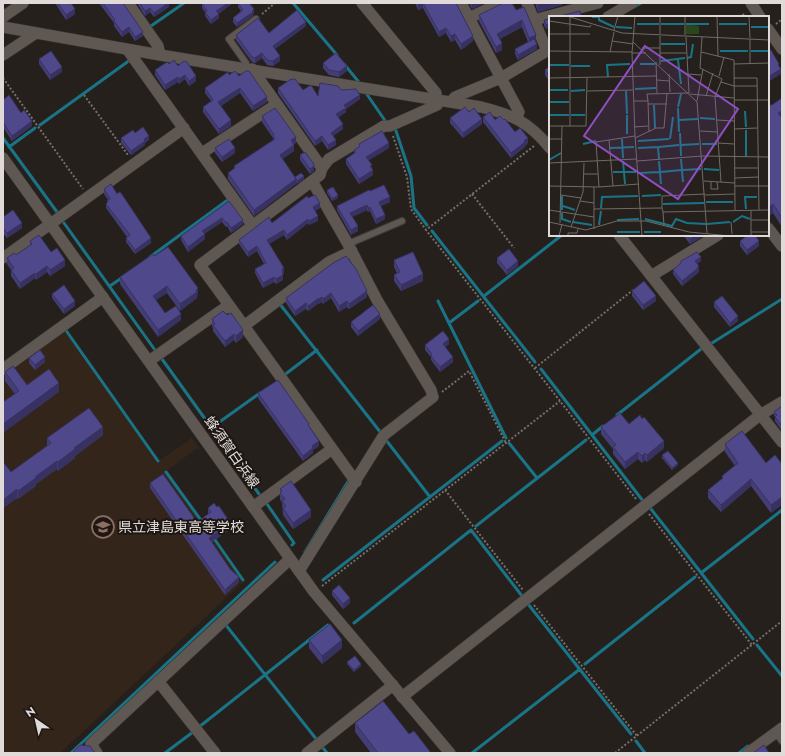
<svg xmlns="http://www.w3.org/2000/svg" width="785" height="756" font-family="Jost,'Noto Sans JP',sans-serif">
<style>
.education{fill:#34251a}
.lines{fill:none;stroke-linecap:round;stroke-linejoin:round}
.stream{stroke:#1a7487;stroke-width:3}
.service-casing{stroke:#413b38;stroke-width:8}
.minor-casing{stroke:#413b38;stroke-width:12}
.secondary-casing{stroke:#413b38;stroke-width:12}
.path{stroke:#756f6b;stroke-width:2;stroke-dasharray:2 2;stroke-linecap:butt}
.service{stroke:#5e5752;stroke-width:6}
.minor{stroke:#5e5752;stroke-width:11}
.secondary{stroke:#5e5752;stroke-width:11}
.wall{fill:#443e77}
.shaded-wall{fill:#373261}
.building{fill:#4f488a;stroke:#373261}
.labels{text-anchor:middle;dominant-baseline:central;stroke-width:4;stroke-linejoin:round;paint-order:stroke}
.street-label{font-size:14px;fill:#e0dbd8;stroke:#1d1613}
.poi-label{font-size:14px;fill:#e0dbd8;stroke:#1d1613;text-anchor:start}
.inset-river{fill:none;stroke:#1a7487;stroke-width:2}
.inset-road{fill:none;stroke:#706b67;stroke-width:1}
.view{fill:#8f4fc4;fill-opacity:0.15;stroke:#8f4fc4;stroke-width:2}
.inset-edge{fill:none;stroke:#e0dbd8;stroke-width:2}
</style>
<rect width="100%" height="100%" fill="#26201c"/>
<path class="education" d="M65,330l92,132 32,-22 1,-4 10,13h-4l-31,23 78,110 -183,171h-57v-379z"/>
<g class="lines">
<path class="stream" d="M293,3l44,52
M634,7l7,-4
M151,26l33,-23
M344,64l14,17
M366,93l20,29
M40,125l90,-65
M397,127l-2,1 16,48 3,32 13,17
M3,138l54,74
M9,147l26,-19
M64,223l91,127
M432,231l103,131
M150,257l79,-58
M110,286l13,-9
M484,296l78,-61
M438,301l68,137
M279,303l102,130
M449,323l29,-22
M65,329l93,132
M712,343l70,-44
M162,359l97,135
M541,369l102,132
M283,376l34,-26
M617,415l84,-66
M211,428l49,-35
M592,435l11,-9
M386,440l44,57
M509,443l28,35
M166,472l37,51
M267,504l27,39 -2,2
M651,509l102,130
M476,526l110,-86
M213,537l30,43
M305,552l44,-72
M701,573l81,-63
M323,580l179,-139
M528,604l103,130
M354,623l117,-93 51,66
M225,624l92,116
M757,645l25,31
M585,664l110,-87
M199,727l129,-102
M636,741l9,12
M323,748l4,5
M71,753l204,-191
M165,753l28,-21
M472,753l108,-84
M739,753l9,-7"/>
<g class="service-casing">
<path id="service" d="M246,68v-5l-17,-24 27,-20
M348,244l54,-23
M776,733l6,8"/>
</g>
<g class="minor-casing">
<path id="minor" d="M128,3l30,43 2,9
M461,3l58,109 -3,6
M527,3l20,48
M751,3l9,14
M3,17l20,-14
M608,17l24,-14
M469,18l31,-15
M534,20l64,-17
M3,27l157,28 321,52c32,8 48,15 69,41
M768,29l14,20
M127,49l126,177
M3,55l33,-22
M252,69l70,99
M451,102l4,-5 46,-19 49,-29
M202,153l75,-49
M768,228l14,18
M619,235l163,207
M3,258l181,-130
M651,276l67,-41
M229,305l127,177
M244,326l85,-64 23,-11
M149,361l80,-56 -29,-40 120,-90 2,-7 7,-9 55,-33h6l47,-21 -1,-12 -74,-90
M3,369l100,-72
M253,507l79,-58
M299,571l85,-136 49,-38 -2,-7 -54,-90 -29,-56 -36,-63
M158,681l57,72
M402,697l358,-282 22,-13
M97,753l-6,-9 199,-185
M307,753l86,-68
M748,753l34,-25"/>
</g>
<g class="secondary-casing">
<path id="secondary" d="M3,158l311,434 136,161"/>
</g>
<path class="path" d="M262,14l13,-11
M739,17l7,-4
M776,24l6,-5
M3,78l80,111
M84,95l44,60
M393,136l14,41 4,32 15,21
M534,146l-108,84 134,171 76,98
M472,194l42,54
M535,368l98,-78
M442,392l27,-21 37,72
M445,490l78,100
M649,514l103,131
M322,586l238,-185
M534,605l103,131
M615,753l167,-132"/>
<use href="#service" class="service"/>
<use href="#minor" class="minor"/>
<use href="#secondary" class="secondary"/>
</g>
<path class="wall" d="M55,3h16l4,11 -9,6z
M99,3h24l20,33 -8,5 -6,-9 -7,5 -8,-11v-3z
M137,3h32v4l-15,10 -4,-5 -5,4z
M204,3h29l-15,11 1,4 -8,6 -6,-8v-4l-3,-4v-4z
M238,3l16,10 -1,1v2l-16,11 -4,-5v-4l8,-7 -3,-4z
M415,3h41l17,38 -12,9 -6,-10 -4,2 -5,-9 -7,4 -16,-29 -5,2z
M469,3h15l-12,6z
M535,3h27v2l-24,7z
M509,4l7,6 20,32 1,7 -19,11 -3,-6v-5l13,-7 -6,-15 -22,12 2,11 -6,3 -17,-32v-6z
M550,19l-4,10 -2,-4v-5z
M306,26l-31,23 5,12 -7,5 -6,-1 -5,-7 -7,5 -3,-1 -16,-22v-5l33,-2z
M39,59l23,13 -12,8 -11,-16z
M323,63l24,8 -8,6 -10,-2 -6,-7z
M169,64l9,2 18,15 -7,5 -4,-7 -6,5 -1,-2 -13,8 -10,-15v-5z
M550,66v16l-5,-7v-5z
M229,75l10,1 28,26 -14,9 -13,-18 -19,13 10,20 -12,8 -16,-22v-5l8,-6 -6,-8v-5z
M278,88l25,2 15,6 23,-6 19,9 -14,10v3l-7,5 4,12 -10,7 3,9 -8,5 -6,-9 -7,5 -37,-53z
M782,98v129l-9,-14 -4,3h-1v-111h4z
M3,100l18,13 11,13 -20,15 -9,-14z
M469,112l13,12 -19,14 -13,-15v-5z
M262,116l34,27 -2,1v7l-12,8 13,18 9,2 -7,5 -1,-2v2l-42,32 -26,-37v-6l6,-4v-3l39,-26v-2l-11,-16z
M483,117l21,3 11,12 13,11 -3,3v1l-14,11 -28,-36z
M135,133l14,7 -4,3v2l-14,10 -10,-12v-5z
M359,144l30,4 -20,12 3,8 1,7 -14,9 -13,-20v-5l8,-6v-3l5,-3z
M215,148l20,5 -13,9 -7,-9z
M300,155l14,14v2l-4,3 -10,-14z
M104,189l47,54 -16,11 -9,-12v-4l1,-1 -21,-29v-4l1,-1v-2l1,-1 -4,-6z
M327,190l11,8 -6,3 -5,-8z
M370,191l20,11 -9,4 4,13 -9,5 -6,-13 -2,1 -1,-2 -15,7 6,14 -7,4 -14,-25v-4z
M308,198l12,10 -5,3 3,10 -9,4 -1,-2 -21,17 -3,-5 -15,9 15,29 -1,1v6l-7,4 -2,-2 -11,6 -8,-15v-4l9,-5 -7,-13 -9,6 -9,-13v-4l33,-17z
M229,201l14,23 -12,9 -4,-7 -1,1 -4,-5 -18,12 1,5 -17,13 -7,-12v-4z
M3,217l19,11 -15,10 -4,-5z
M683,235h22l-15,9z
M30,241l21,11 14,14 -15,10 -3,-4 -11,8 -1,-2 -15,11 -9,-13v-6l-4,-6v-6l9,-3 14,-10z
M740,241l19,5 -12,9 -7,-9z
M154,256l44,32 -1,10 -17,13 -13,-18 -11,7 9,13 16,7 -23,17 -38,-53v-7z
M497,258l21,8 -11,9 -10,-12z
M394,260l29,21 -22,10 -7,-10v-6l3,-2 -3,-6z
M701,261l-4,3 2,6 -1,3 -16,13 -9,-12v-4l8,-7z
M333,263l34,34 -18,12 -2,-2 -8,5 -8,-14 -8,6 -1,-2 -3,2v-1l-11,8 -2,-2 -11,7 -9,-13v-5z
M632,291l24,10 -13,9 -11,-14z
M52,294l23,12 -11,8 -12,-16z
M714,302l24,19 -8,6 -16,-20z
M227,315l16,22 -7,6 -2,-3 -9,7 -12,-16v-3l-1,-2v-7z
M380,319l-22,17 -7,-9v-5z
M449,344l-4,3 8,15 -13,10 -9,-12v-3l-6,-7v-5z
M29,358l16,4 -10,8 -6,-7z
M5,372l22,13 32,7 -44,2 -10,-13z
M258,393l51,34 10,19 -6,4v3l-10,8 -45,-63z
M782,406v25l-7,-10v-4l-1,-1v-4z
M629,424l35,24 -17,14 -2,-2 -3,3 -4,-4 -13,10 -12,-15v-5l-12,-15v-7z
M103,435l-28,21v2l-17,13 -1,-2 -21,15v2l-18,13 -1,-1 -14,10v-46l8,10 36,-26v-8z
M725,444l41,19 9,-8 -4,58 -20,-27 -30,26 -13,-14v-8l14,-11v-3l13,-10 -10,-14z
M662,455l16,10 -6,5 -10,-12z
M150,483l47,39 11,-8v-6l9,-1 12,14v9l-17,12 27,40 -14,13 -75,-107z
M280,489l31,28 -18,12 -10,-14 -1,-12 -2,-4z
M332,591l18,12 -7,6 -11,-14z
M309,640l33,8 -20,16 -13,-16z
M347,662l14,4 -7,6 -7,-8z
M355,723l54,11 22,19h-60l-16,-21z"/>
<path class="shaded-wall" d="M169,3v4l-15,10v-4z
M228,3h5l-17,13v-5z
M423,3v5l-5,2v-5z
M475,3h9l-12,6v-5z
M547,3h15v2l-24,7v-7z
M150,8v4l-5,4v-5z
M75,9v5l-9,6v-5z
M254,9v4l-1,1v2l-16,11v-4z
M219,14v4l-8,6v-4z
M522,20v7l-25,13v-6z
M306,22v4l-33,24v-4z
M550,24v4l-4,1v-4z
M129,27v5l-7,5v-5z
M446,28v5l-7,4v-5z
M143,32v4l-8,5v-4z
M455,34v6l-4,2v-6z
M536,35v7l-7,2v-6z
M473,36v5l-12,9v-6z
M502,43v7l-6,3v-6z
M537,44v5l-19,11v-5z
M262,53v5l-7,5v-5z
M280,56v5l-7,5v-5z
M347,66v5l-8,6v-5z
M62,67v5l-12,8v-5z
M781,69v5l-13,8v-5z
M185,75v4l-6,5v-5z
M196,76v5l-7,5v-5z
M178,77v5l-13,8v-5z
M240,88v5l-22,15v-6z
M360,95v4l-14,10v3l-10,7v-5l8,-9z
M267,97v5l-14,9v-5z
M782,111v9l-4,-7z
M482,119v5l-19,14v-5z
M231,120v6l-12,8v-5z
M32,121v5l-20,15v-5z
M343,124v5l-12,8v-4z
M149,136v4l-4,3v2l-14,10v-4l13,-12z
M322,136v5l-7,5v-5z
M296,137v6l-5,3v-6z
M528,138v5l-3,3v1l-14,11v-5z
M336,140v5l-8,5v-5z
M389,143v5l-23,14v-5z
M294,145v6l-14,10v-6z
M235,148v5l-13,9v-5z
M314,164v7l-4,3v-5z
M373,170v5l-14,9v-5z
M304,176v3l-7,5v-3z
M296,179v5l-42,32v-6z
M338,195v3l-6,3v-2z
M390,197v5l-11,5v-5z
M320,203v5l-7,4v-5z
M773,204v9l-4,3v-9z
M367,205v5l-17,8v-5z
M370,207v4l-2,1v-4z
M385,215v4l-9,5v-5z
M318,216v5l-9,4v-4z
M222,218v4l-20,13v-4z
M308,219v4l-21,17v-5z
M243,220v4l-12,9v-5z
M22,223v5l-15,10v-5z
M358,226v5l-7,4v-5z
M284,230v5l-17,10v-5z
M205,234v5l-17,13v-5z
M697,235h8l-15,9v-5z
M151,238v5l-16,11v-4z
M759,241v5l-12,9v-5z
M257,246v5l-9,6v-5z
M701,257v4l-6,5v-5z
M65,260v6l-15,10v-6z
M518,261v5l-11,9v-5z
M47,266v6l-11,8v-6z
M699,266l-1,7 -16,13v-5z
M284,268v5l-2,1v-5z
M35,273v5l-15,11v-6z
M423,274v7l-22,10v-6z
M283,275v5l-7,4v-5z
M274,277v5l-11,6v-5z
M167,286v7l-14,9v-6z
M198,288l-1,10 -17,13v-7z
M367,291v6l-18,12v-5z
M331,293v5l-8,6v-5z
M656,296v5l-13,9v-5z
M322,297v5l-3,2v-5z
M319,298v5l-11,8v-5z
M75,301v5l-11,8v-5z
M347,301v6l-8,5v-6z
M306,303v6l-11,7v-5z
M181,314v6l-23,17v-7z
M380,314v5l-22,17v-5z
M738,316v5l-8,6v-4z
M243,330v7l-7,6v-7z
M234,334v6l-9,7v-6z
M449,339v5l-6,5v-5z
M45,357v5l-10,8v-5z
M453,357v5l-13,10v-5z
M59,383v9l-56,41v-9z
M103,427v8l-28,21v2l-17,13v-9l16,-14z
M319,441v5l-6,4v3l-10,8v-5l9,-10z
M664,441v7l-17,14v-7z
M638,452v7l-13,10v-7z
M645,453v7l-3,3v-7z
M57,461v8l-21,15v2l-18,13v-8l17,-14z
M678,463v2l-6,5v-2z
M751,479v7l-30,26v-7z
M17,489v9l-14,10v-8z
M782,497v8l-11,8v-8z
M311,510v7l-18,12v-6z
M229,521v9l-20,13v-5z
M239,577v5l-14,13v-5z
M350,598v5l-7,6v-5z
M342,640v8l-20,16v-8z
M361,664v2l-7,6v-2z"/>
<path class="building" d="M58,3h13l4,6 -9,6z
M103,3h20l20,29 -8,5 -6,-10 -7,5 -8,-11 1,-1z
M140,3h28l-14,10 -4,-5 -5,3z
M204,3h24l-12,8 3,3 -8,6 -6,-8 2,-1 -5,-7z
M238,3h11l5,6 -2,2 1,1 -16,11 -4,-5 10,-8z
M423,3h33l17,33 -12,8 -6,-10 -4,2 -5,-8 -7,4z
M503,3l1,1 3,-1h2v1l3,-1 4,7 8,-3 12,28 -7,3 -7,-18 -25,14 5,9 -6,4 -17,-32z
M537,3h10l-9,2z
M297,10l9,12 -33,24 7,10 -7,5 -6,-1 -5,-7 -7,5 -3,-1 -16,-22 22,-17 11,15z
M580,11l1,4 -7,2h-18z
M550,19v5l-4,1 -2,-5z
M534,39l3,5 -19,11 -3,-6z
M771,50l8,14 -1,1 3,4 -13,8v-26z
M51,51l11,16 -12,8 -11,-16z
M336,53l11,13 -8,6 -10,-2 -6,-7z
M174,60l4,6 6,-5 3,1 9,14 -7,5 -4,-6 -6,4 -1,-2 -13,8 -10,-15 12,-8 2,2z
M550,66v11l-5,-7z
M235,71l4,5 7,-5h3l18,26 -14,9 -13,-18 -22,14 13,18 -12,9 -16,-22 10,-7 -8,-12 23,-16 1,3z
M291,79v1l2,-1h2l8,11 8,-5 7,11 2,-13 18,3 3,4 15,-1 4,6 -16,10 2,3 -10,6 7,10 -12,9 5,7 -8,5 -6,-9 -7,5 -37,-53z
M9,95l12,18 3,-3 8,11 -20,15 -9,-14v-22z
M782,98v13l-4,2 4,5v100l-9,-14 -4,3h-1v-102h4z
M465,107l4,5 5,-4 8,11 -19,14 -13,-15z
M275,108l21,29 -5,3 3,5 -14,10 16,24 -42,31 -26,-37 7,-5 -1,-2 41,-27 -2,-3 1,-1 -12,-19z
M490,112l5,8 5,-4 4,4 1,-1 10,13 5,-4 8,10 -4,3 1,1 -14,11 -28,-36z
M143,127l6,9 -5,3 1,2 -14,10 -10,-13 12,-8 2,3z
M382,131l7,12 -23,14 6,8 -2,1 3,4 -14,9 -13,-20 10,-7 -2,-2 6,-4 -1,-2z
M229,139l6,9 -13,9 -7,-9z
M305,152l9,12v2l-4,3 -10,-14z
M301,173l3,3 -7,5 -2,-4z
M111,184l6,10 2,-2 2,1 30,45 -16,12 -9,-12 4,-3 -24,-31 2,-2 -1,-1 3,-2 -6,-10z
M384,185l6,12 -11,5 6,13 -9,4 -6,-12 -2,1 -1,-3 -17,8 8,13 -7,4 -14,-24 32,-16 1,1z
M333,187l5,8 -6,4 -5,-9z
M315,195l5,8 -7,4 5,9 -9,5 -1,-2 -21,16 -3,-5 -17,10 17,28 -2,1 1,6 -7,4 -2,-2 -11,6 -8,-14 11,-6 -9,-17 -9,6 -9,-12 30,-23 3,6 35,-27 1,2z
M229,201l14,19 -12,8 -4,-6 -1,1 -4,-5 -20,13 3,3 -17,13 -7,-11z
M13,210l9,13 -15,10 -4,-5v-11z
M39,235l12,17 6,-4 8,12 -15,10 -3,-4 -11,8 -1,-1 -15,10 -9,-13 3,-2 -7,-10 7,-5 2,2 16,-11 -2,-3z
M687,235h10l-7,4z
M748,235h7l4,6 -12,9 -7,-9z
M168,247l30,41 -2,2 1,2 -17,12 -13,-18 -14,10 12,17 11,-7 5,8 -23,16 -38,-53 33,-23 1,2z
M509,249l9,12 -11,9 -10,-12z
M413,252l10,22 -22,11 -7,-10 6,-3 -6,-12z
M697,252l4,5 -6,4 4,5 -2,1 1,1 -16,13 -9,-11 8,-7v-2z
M346,256l10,13 11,22 -18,13 -2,-3 -8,5 -8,-13 -8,6 -1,-2 -3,2v-1l-11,8 -2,-3 -11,8 -9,-13 47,-35z
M644,281l12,15 -13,9 -11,-14z
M64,285l11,16 -11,8 -12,-15z
M722,296l16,20 -8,7 -16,-21z
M373,305l7,9 -22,17 -7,-9z
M223,311l4,4 4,-2 12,17 -7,6 -2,-2 -9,7 -12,-16 2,-1 -3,-5z
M443,331l6,8 -6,5 10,13 -13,10 -9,-11 1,-2 -7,-9z
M40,350l5,7 -10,8 -6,-7z
M13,366l14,19 22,-16 10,14 -56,41v-22l16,-11 -14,-19z
M278,380l31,44 -1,1 11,16 -7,5 1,2 -10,8 -45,-63z
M782,406v20l-7,-9 2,-2 -3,-3z
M89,408l14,19 -29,21 1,1 -17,13 -1,-1 -22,16 1,1 -18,13 -1,-2 -14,11v-38l8,10 40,-29 -4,-5z
M620,413l9,11 11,-9 2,4 2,-2 20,24 -17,14 -2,-2 -3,3 -4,-4 -13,10 -12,-15 3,-2 -15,-18z
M742,431l24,32 9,-8 7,9v33l-11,8 -20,-26 -30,26 -13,-15 15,-12 -1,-2 16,-13 -13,-19z
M668,451l10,12 -6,5 -10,-13z
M163,474l34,48 14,-10 -3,-4 6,-5 3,4 2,-1 10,15 -2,1 2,3 -20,13 21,31 9,8 -14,13 -75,-107z
M291,481l20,29 -18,13 -10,-15 3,-2 -4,-5 3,-2 -5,-6 2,-2 -2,-2z
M339,585l11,13 -7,6 -11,-13z
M330,624l12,16 -20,16 -13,-16z
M355,656l6,8 -7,6 -7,-8z
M383,701l26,33 5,-3 17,22h-53l-23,-30z
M80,745l10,1 5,7h-23z
M764,745l5,8h-16z"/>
<defs>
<g id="school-ring" transform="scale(1.15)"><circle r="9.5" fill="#1d1613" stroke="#8d6e63" stroke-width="1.5"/><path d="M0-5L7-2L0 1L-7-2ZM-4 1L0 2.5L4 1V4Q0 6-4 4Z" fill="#8d6e63"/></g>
</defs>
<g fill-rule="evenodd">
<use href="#school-ring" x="103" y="527"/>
</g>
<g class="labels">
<g class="street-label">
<text transform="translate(232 452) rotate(55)">蜂須賀白浜線</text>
</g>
<g class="poi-label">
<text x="118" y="527">県立津島東高等学校</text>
</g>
</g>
<g transform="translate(549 16)">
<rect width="220" height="220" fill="#26201c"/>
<path d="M137,8l13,2v8h-13z" fill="#29471a"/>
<path class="inset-river" d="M43,1h7v3l15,7M88,8h22M112,8h23M137,8h23M170,8h28M67,11l16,1M202,11h18M112,28h24M171,35h28M202,35h18M138,42l4,-1 2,-13M129,44l3,24M112,45l24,-3M91,48h15M0,49h20M22,50h19M59,61l-1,-12 23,-1M86,73l21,-1M0,74h19M22,75l14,-1M77,75l1,23M0,86h20M105,89l1,23M129,91l3,-13M129,92l1,24M196,95l1,16M0,99h20M22,99h14M78,99v19M151,102l15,1M130,104l19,-1M197,114v27M131,117l1,23M73,123l1,19M121,123l3,-22M89,125l31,-2M34,128l13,-3M153,128h15M132,129l18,-1M110,131l20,-2M61,132l24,-1M89,132l20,-1 1,12M132,143l2,23M0,144l12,-7M74,145l2,23M110,145l2,23M155,153l15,1M133,154l19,-1M64,156h23M112,156l20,-2M91,157l19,-1M93,180l19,-1M157,186h27M114,188l41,-1M14,190l12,4M52,192l1,-11 36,-1M197,193l-1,-12h12M13,194v-14M13,197v6l9,3M96,203l27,7 4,-7 11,4 19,1M68,204l22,-1M24,206l19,3M184,206l9,-6 8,3M158,208l23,-2M50,209l2,-14M68,216h23M95,216h17"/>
<path class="inset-road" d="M18,0l55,17 147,7M86,0l-3,37 3,83 7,100M111,0v18M136,0v19M168,0l1,40M200,0l1,22M0,5l41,6 1,-2M65,14l4,-14M0,18h41M137,21l3,56M153,21l-2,31 22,11 -7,18 6,85M201,23v24M63,25l21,3M84,26l64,60 10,131M93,32h18M0,35l83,1M61,36l4,-20M152,36l33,8 1,150M83,37h14M111,37h26M107,46l1,31M185,48l35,-1M111,49v-29M120,58l1,18M138,58l14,1M170,60l5,-19M0,62l107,-2M185,62h23l2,132M108,64l12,1M172,66l13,4M185,70h23M38,75l46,-1M141,78l44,4M157,80l7,-23M185,84h35M85,85h14l-1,-7 42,-1M99,85l1,31M148,85l6,-32M99,88h19M168,104l17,1M0,110h13M21,110v-110M85,111l14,-1M185,113l23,-1M151,115l18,1M86,122l21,-10h8l3,-35M0,123h13M60,124l4,46M169,127l16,1M88,145l65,-5 67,1M0,147l88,-4M185,152h24M35,158h14M186,162l23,-1M155,165l31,2M162,166v7h7l-1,-7M0,170l50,1 40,-3M186,170h34M50,171l-3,-45 39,-6M12,179l20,3M156,179l30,-1M31,185l14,2M113,192v-12l43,-2M45,193l68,-1 1,4 106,-2M0,194l45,7M202,194v26M114,196l1,13M202,204h18M0,206l37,8 31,-9h29l43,11 41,4M182,206l1,12M11,207l2,-97h24l1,-48M22,211l12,-35 1,-29M45,213v-42M202,216h18M10,220l3,-12M19,220v-3h9l1,-4"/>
<path class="view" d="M96,30l93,63 -60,90 -94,-63z"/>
<rect width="220" height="220" class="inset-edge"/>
</g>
<rect width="785" height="756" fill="none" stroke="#e0dbd8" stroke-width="8"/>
<g transform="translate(36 720) rotate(326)" stroke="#1d1613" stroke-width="3" paint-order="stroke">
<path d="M0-3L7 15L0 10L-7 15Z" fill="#e0dbd8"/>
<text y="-6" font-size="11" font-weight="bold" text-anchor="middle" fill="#e0dbd8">N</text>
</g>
</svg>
